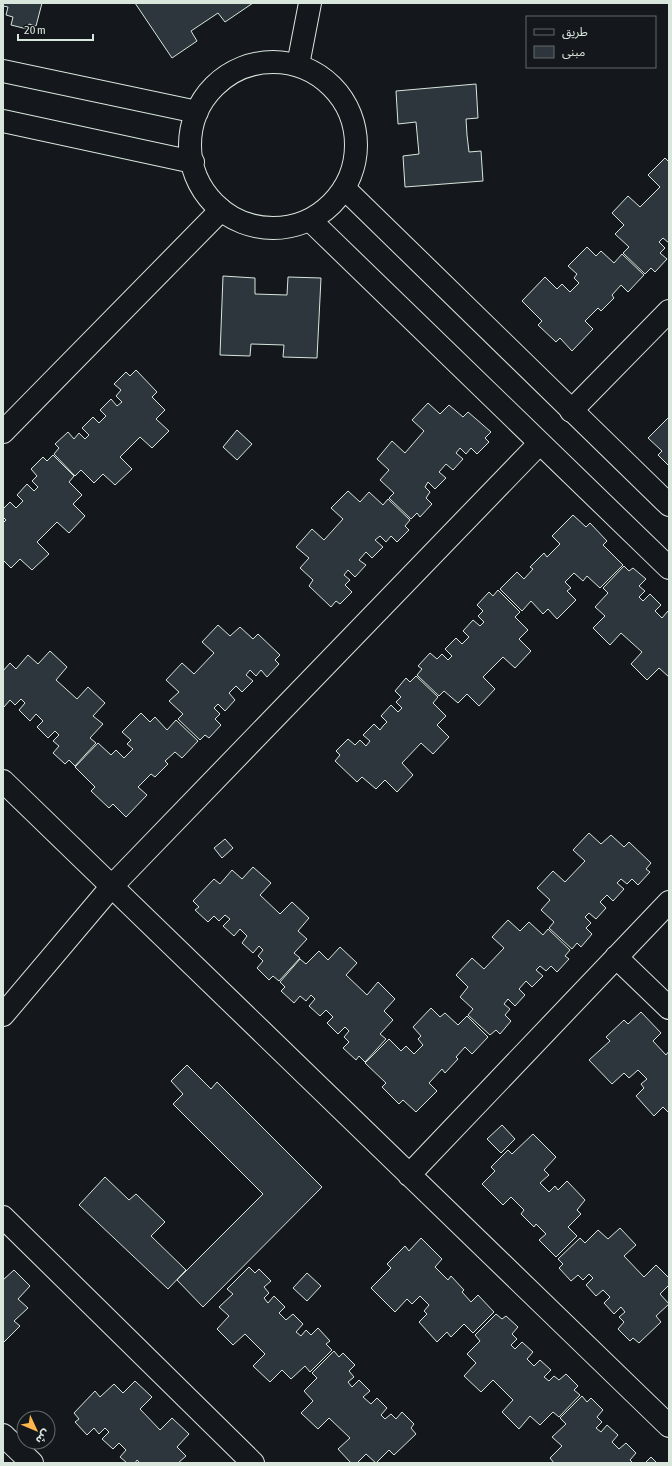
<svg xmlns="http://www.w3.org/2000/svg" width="672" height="1466" font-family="'Asap Condensed','Noto Sans Arabic',sans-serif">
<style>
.building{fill:#2c363c;stroke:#d8e6dc}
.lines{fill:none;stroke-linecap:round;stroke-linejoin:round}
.street-casing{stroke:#d8e6dc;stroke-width:24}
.secondary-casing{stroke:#d8e6dc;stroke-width:24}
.street{stroke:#14181c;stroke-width:22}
.secondary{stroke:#14181c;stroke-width:22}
</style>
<rect width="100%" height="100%" fill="#14181c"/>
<path class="building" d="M3,3h39l-6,23 -7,-2 -2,5 -16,-4 2,-8 -7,-2 2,-8 -5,-1z
M135,3h118l-28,19 -7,-9 -27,18 6,10 -25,17z
M476,84l2,34 -12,1 1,16 2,17 12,-1 2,30 -78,6 -2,-31 16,-2 -3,-32 -18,2 -2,-33z
M665,158l4,4v81l-6,-5 -4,4 6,6 -5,5 7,6 -12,13 -4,-4 -6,6 -22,-21 6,-6 -14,-13 9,-9 -12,-12 16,-17 12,11 20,-20 -12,-12z
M587,247l9,9 5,-5 13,12 8,-9 22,21 -16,17 -7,-7 -9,10 2,3 -13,13 -3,-3 -13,13 8,8 -21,22 -12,-13 -4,4 -18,-17 4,-4 -20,-20 23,-24 12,12 5,-5 8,8 9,-9 -5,-5 3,-4 -9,-8z
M223,276l32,2v16l32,1 1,-18 33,1 -4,80 -34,-1 1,-12 -33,-1 -1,12 -30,-1z
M136,370l21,22 -5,5 13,13 -9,9 13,12 -17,17 -12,-11 -20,20 12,12 -17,16 -12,-11 -9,9 -13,-13 -6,6 -21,-22 5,-6 -4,-4 13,-12 6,7 5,-6 6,6 4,-4 -7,-7 11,-11 6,6 7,-7 -6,-6 11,-11 6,7 5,-4 -6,-6 5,-6 -7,-6 12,-12 4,4z
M428,403l12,11 9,-9 14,12 5,-5 23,20 -6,6 4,4 -12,12 -6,-6 -5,6 -6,-6 -4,5 7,6 -10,11 -7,-6 -7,8 7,6 -11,11 -7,-7 -3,5 5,5 -4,6 6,6 -12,13 -3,-4 -6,6 -22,-21 5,-5 -14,-13 9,-10 -12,-11 15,-18 13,12 19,-22 -12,-11z
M669,417v49l-11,-11 4,-4 -14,-13z
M237,430l15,14 -15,16 -14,-13z
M53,455l21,21 -5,6 13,13 -9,9 12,12 -16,17 -12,-11 -20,20 12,12 -17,16 -12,-11 -9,9 -8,-8v-37l3,-3 -3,-3v-8l7,-7 6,6 7,-7 -6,-6 10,-11 7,7 4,-4 -6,-6 5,-5 -6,-7 12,-12 4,4z
M348,491l12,11 9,-10 14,13 5,-6 22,21 -5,6 4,4 -12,12 -6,-6 -5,6 -6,-6 -5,4 8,7 -11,11 -6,-6 -7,8 7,5 -11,12 -7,-7 -4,5 6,5 -5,5 7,7 -12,12 -4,-3 -5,6 -22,-21 4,-6 -13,-12 9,-10 -13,-11 16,-18 12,11 19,-21 -12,-11z
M573,515l13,12 4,-4 17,18 -4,4 20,20 -23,23 -13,-12 -4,5 -9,-8 -9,9 6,6 -4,3 9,9 -19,19 -9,-10 -5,5 -12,-13 -9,10 -22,-22 17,-17 7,7 9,-10 -3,-2 14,-14 3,4 13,-13 -8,-8z
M624,566l5,5 4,-3 13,11 -7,7 6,5 -6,6 4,4 7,-7 11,11 -6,6 7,7 6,-7 1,1v65l-10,-9 -12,12 -16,-16 11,-12 -21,-19 -11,12 -17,-17 12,-12 -10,-9 13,-14 -5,-5z
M498,590l22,22 -5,5 13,13 -9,9 12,12 -16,17 -12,-11 -20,20 12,12 -16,17 -12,-12 -9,9 -14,-12 -5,5 -22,-21 5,-6 -4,-3 12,-13 7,6 5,-5 6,6 4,-4 -7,-7 11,-11 6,6 7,-7 -6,-6 10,-11 7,6 4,-4 -6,-6 5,-5 -6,-6 12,-13 4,4z
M218,625l12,11 10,-9 13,12 5,-5 22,21 -5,5 4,4 -12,13 -6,-7 -5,6 -6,-6 -4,5 7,6 -11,11 -6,-6 -7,7 6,7 -10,11 -7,-7 -4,4 6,6 -5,5 6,6 -12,13 -4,-3 -5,5 -22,-21 5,-5 -14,-13 10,-9 -13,-12 16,-17 12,11 20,-21 -12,-11z
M50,651l17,16 -11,13 10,9 11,10 11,-12 17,16 -12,13 10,8 -13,14 6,5 -21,23 -6,-6 -4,4 -12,-11 6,-7 -6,-5 6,-6 -4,-4 -7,7 -11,-11 6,-6 -7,-7 -6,7 -11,-11 6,-7 -4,-4 -6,6 -5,-5 -6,7 -1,-1v-35l7,-8 6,6 12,-14 10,9z
M416,676l22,21 -5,6 13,13 -9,9 12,12 -16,17 -12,-11 -19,20 11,12 -16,17 -12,-12 -9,9 -14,-12 -5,5 -22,-21 5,-6 -4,-4 12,-12 7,6 5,-5 6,6 4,-5 -7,-6 11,-11 6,6 3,-4 4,-4 -6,-6 10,-11 7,7 4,-4 -6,-6 5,-5 -6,-6 11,-13 4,4z
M141,713l9,9 5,-5 12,13 9,-10 22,21 -16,17 -7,-6 -10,9 3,3 -13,13 -4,-3 -13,13 9,8 -21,22 -13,-13 -4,4 -18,-17 4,-4 -20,-20 23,-24 13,12 5,-5 8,8 9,-9 -6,-5 4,-4 -9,-8z
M589,833l12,11 10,-9 13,12 5,-5 22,21 -5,6 4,3 -12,13 -6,-6 -5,5 -6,-5 -4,4 7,6 -11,12 -6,-6 -7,7 6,6 -10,11 -7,-6 -4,4 6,6 -5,5 6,6 -11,13 -4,-4 -5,6 -23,-21 5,-6 -13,-12 9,-10 -13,-12 16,-17 12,11 20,-21 -12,-11z
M225,839l8,9 -11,10 -8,-10z
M253,867l18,16 -11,12 20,19 12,-12 17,16 -11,13 9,8 -13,14 6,5 -21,23 -6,-5 -4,4 -12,-12 6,-7 -5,-5 5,-6 -4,-4 -6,7 -11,-10 5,-7 -7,-7 -6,7 -11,-10 7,-7 -5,-4 -6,6 -5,-5 -6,6 -13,-12 4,-3 -6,-6 21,-22 6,5 12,-14 10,9z
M508,920l12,11 9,-9 14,13 5,-6 22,21 -5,6 4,3 -12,13 -6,-6 -5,5 -6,-5 -4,4 7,6 -11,11 -6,-6 -7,8 6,6 -10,11 -7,-7 -4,5 6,5 -5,6 6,6 -11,13 -4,-4 -6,5 -22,-20 5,-6 -13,-12 8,-10 -12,-12 16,-17 12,11 20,-21 -12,-11z
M340,947l17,16 -11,12 21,20 11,-13 17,17 -11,12 9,9 -13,14 6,5 -21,23 -6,-6 -3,4 -13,-12 6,-6 -5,-5 5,-6 -4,-4 -7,7 -11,-11 6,-6 -7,-7 -6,6 -11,-10 6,-7 -4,-4 -5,6 -6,-5 -6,7 -13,-12 4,-4 -5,-5 20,-23 6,5 13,-13 9,9z
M431,1008l9,9 5,-4 13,12 9,-9 21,21 -16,17 -7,-7 -9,10 2,2 -13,14 -3,-4 -13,14 8,8 -21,21 -13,-12 -4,4 -17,-17 4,-4 -21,-20 24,-24 12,12 5,-5 8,8 9,-9 -5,-6 3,-3 -8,-9z
M641,1012l20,21 -8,8 13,14 3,-4v59l-1,2 -5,-5 -9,9 -18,-20 8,-8 -3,-4 6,-5 -9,-9 -9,8 -5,-5 -12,11 -23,-24 21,-19 -4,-4 18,-17 4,4z
M187,1065l24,24 6,-7 105,105 -119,120 -26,-27 86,-86 -90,-90 10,-10 -12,-13z
M502,1125l13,14 -14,14 -14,-14z
M533,1134l23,23 -12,13 5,5 -9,8 9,9 6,-6 3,4 9,-9 18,19 -8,10 4,4 -13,13 9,9 -21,21 -17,-17 7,-6 -10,-10 -2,3 -13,-13 3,-4 -13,-13 -8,8 -21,-21 13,-13 -4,-4 17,-17 4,4z
M105,1177l24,23 7,-6 29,28 -14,14 35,34 -18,19 -89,-84z
M620,1228l16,17 -12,11 20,21 12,-12 13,13v7l-9,9 9,10 -13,12 5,6 -22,21 -6,-5 -3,3 -12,-12 6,-7 -5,-5 6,-5 -4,-5 -7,7 -10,-11 6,-6 -7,-7 -7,6 -10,-11 7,-7 -4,-4 -6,6 -5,-5 -7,6 -12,-13 4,-4 -5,-5 22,-21 5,5 13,-13 10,9z
M421,1238l21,21 -7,8 13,13 3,-4 13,14 -2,2 9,10 7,-7 16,17 -21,21 -9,-9 -13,13 -4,-5 -10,10 -18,-20 8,-8 -3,-3 5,-6 -9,-9 -8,8 -5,-5 -12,13 -24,-24 20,-20 -4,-4 18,-18 4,5z
M249,1267l6,6 4,-4 12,12 -7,6 5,6 -5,5 4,5 6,-7 11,11 -6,6 7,7 7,-6 10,10 -7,8 5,4 5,-6 5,5 7,-7 12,13 -4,3 6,6 -22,22 -5,-6 -14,13 -9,-9 -12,12 -17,-16 12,-12 -20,-20 -12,11 -16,-16 12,-13 -10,-9 14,-13 -6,-5z
M14,1270l16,16 -12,13 10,9 -14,13 6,5 -17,17v-63z
M307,1273l14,13 -14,15 -14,-13z
M496,1314l6,5 4,-3 12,11 -6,7 5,5 -6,6 4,4 7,-7 11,10 -6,7 7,7 6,-6 11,10 -7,7 5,4 5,-5 5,4 7,-6 12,12 -4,4 6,5 -21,22 -6,-5 -13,13 -10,-9 -11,13 -17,-17 11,-12 -20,-20 -12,12 -17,-16 12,-13 -9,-9 13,-13 -5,-6z
M334,1351l5,6 4,-4 12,12 -6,6 5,6 -6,5 4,5 7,-7 11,11 -7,6 8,7 6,-6 10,10 -6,7 4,4 6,-5 5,5 6,-7 12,12 -3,4 5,6 -22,21 -5,-5 -13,13 -10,-9 -9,9h-6l-13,-14 12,-11 -21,-20 -11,11 -17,-16 12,-12 -9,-10 13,-13 -5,-5z
M135,1381l17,16 -12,12 20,21 12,-12 17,16 -12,13 9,9 -8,7h-38l-3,-3 -2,3h-8l-7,-6 6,-7 -7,-7 -6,6 -11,-10 7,-7 -4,-4 -6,6 -5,-6 -7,7 -12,-13 4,-3 -5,-6 21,-22 5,6 14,-13 9,9z
M582,1396l5,6 4,-4 12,12 -6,7 5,5 -6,6 5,4 6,-7 11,10 -6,7 7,7 7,-6 10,10 -6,7 3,3h-79l-4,-5 12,-12 -10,-9 14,-13 -6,-6z
M651,1457l6,6h-12z"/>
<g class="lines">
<g class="street-casing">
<path id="street" d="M298,65l12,-62
M571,411l98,-100
M3,432l218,-222
M3,781l666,645
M616,957l53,51
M3,1015l109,-129 427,-442
M409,1175l260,-273
M3,1217l250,246
M3,1435l29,28"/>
</g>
<g class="secondary-casing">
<path id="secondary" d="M190 145a83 83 0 1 1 166 0a83 83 0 1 1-166 0Z
M3,71l194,41
M3,121l190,41
M344,188l325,317
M310,220l359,348"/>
</g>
<use href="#street" class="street"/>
<use href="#secondary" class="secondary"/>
</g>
<rect width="672" height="1466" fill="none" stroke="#d8e6dc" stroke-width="8"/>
<rect x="526" y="16" width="130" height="52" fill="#14181c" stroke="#626a69"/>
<rect x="534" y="29" width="20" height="6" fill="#14181c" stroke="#626a69"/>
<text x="562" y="36" font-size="12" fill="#d8e6dc">طريق</text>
<rect x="534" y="46" width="20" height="12" fill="#2c363c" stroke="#626a69"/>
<text x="562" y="56" font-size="12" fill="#d8e6dc">مبنى</text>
<g transform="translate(36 1430) rotate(134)"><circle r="19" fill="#14181c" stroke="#626a69"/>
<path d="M0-3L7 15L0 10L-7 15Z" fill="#ffb74d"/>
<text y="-6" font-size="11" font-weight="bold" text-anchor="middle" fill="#d8e6dc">ش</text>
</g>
<path d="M18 34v6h75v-6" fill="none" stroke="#d8e6dc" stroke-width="2"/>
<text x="24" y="34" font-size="12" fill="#d8e6dc" stroke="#14181c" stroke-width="3" paint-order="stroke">20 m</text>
</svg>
